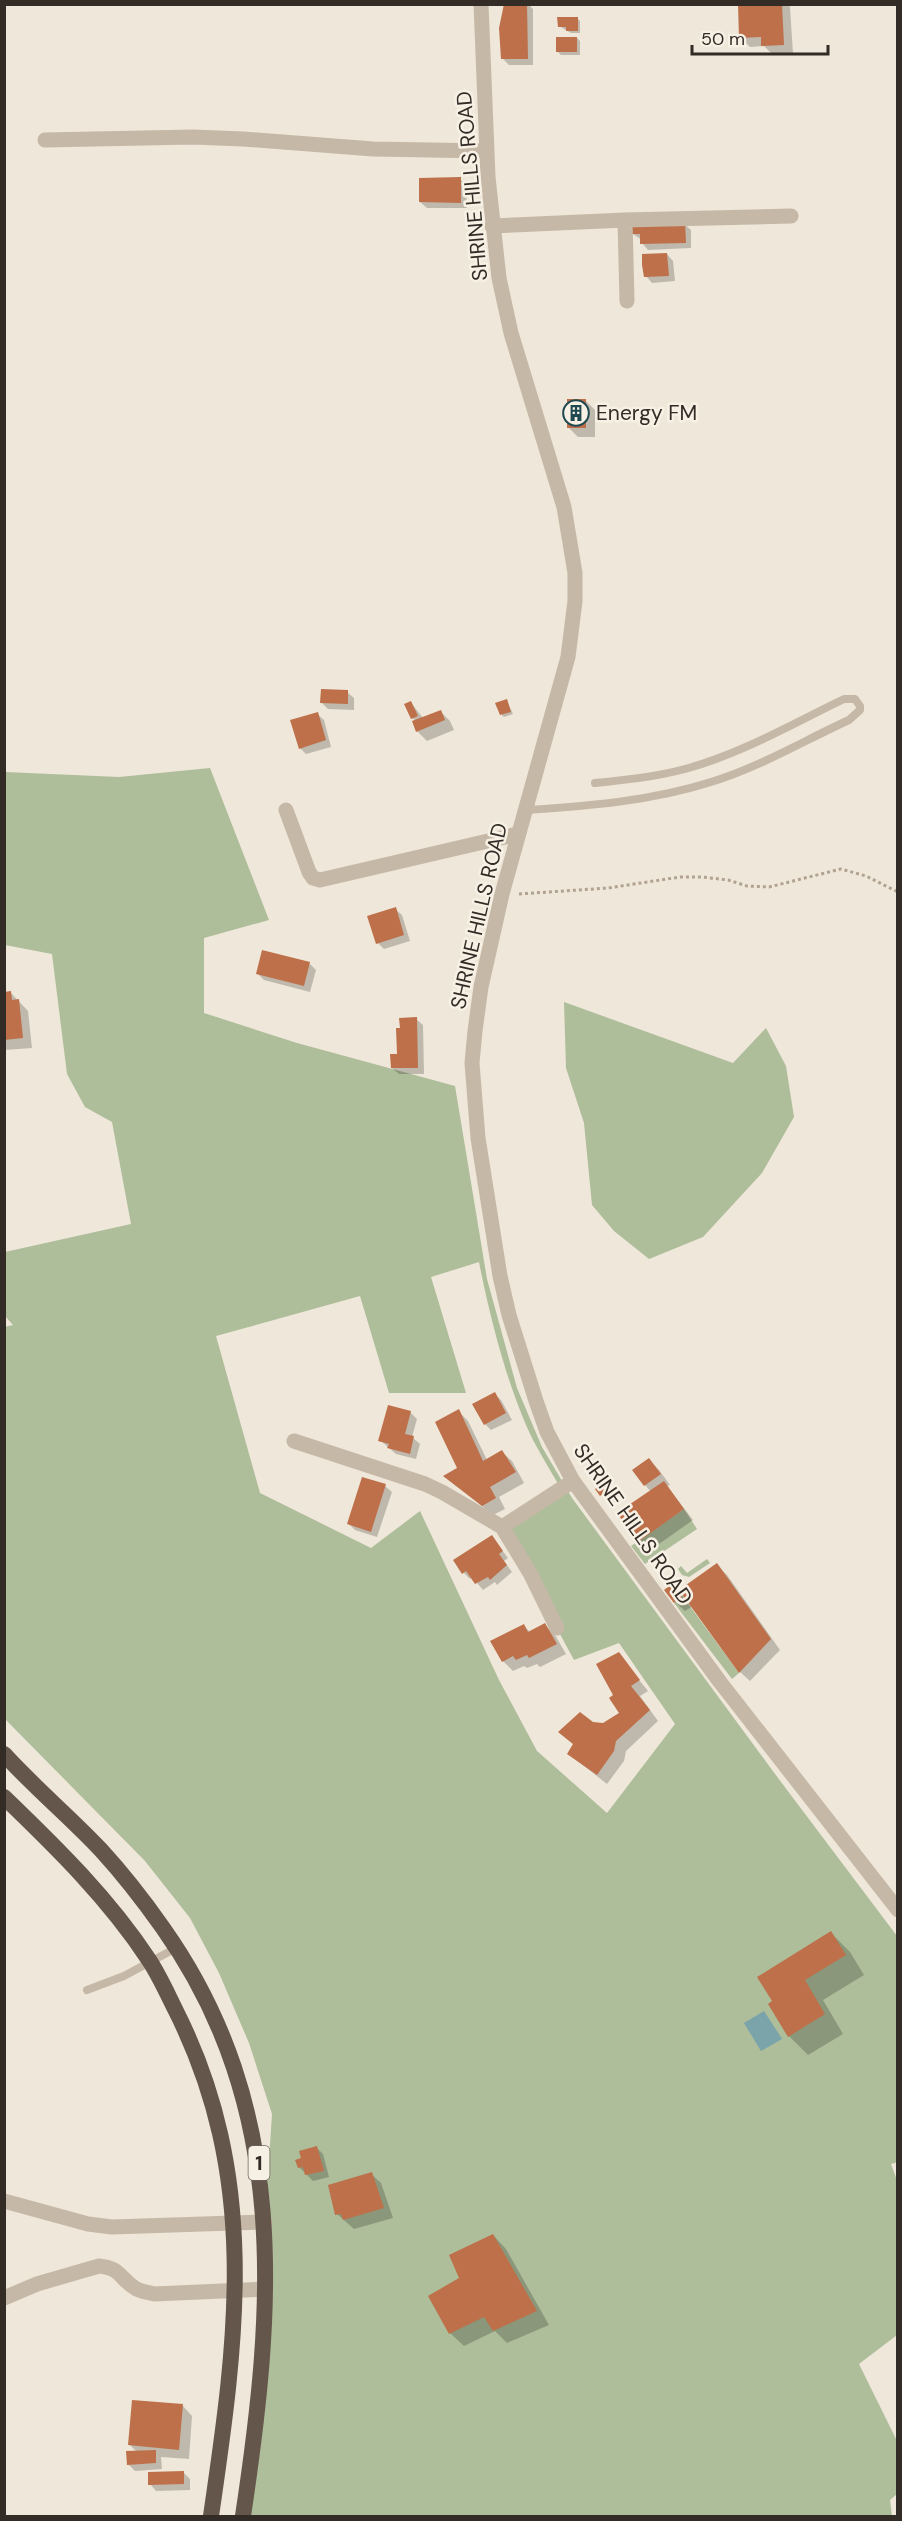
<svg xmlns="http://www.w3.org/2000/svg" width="902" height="2521" font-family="'DM Sans',sans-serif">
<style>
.green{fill:#aebd9a;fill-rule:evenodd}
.water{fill:#7aa3aa}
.shadow{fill:#0003}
.building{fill:#bd7049}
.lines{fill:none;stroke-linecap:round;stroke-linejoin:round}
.path{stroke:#b1a291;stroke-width:3;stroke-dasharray:3 3;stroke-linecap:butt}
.service{stroke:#c6b8a6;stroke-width:8}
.minor{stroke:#c6b8a6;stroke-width:15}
.tertiary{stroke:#c6b8a6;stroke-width:15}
.trunk{stroke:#64564b;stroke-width:16}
.labels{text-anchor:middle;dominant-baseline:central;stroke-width:5;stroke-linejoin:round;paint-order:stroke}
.shield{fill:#f7f1e5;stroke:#6e665f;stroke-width:1.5}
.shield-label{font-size:20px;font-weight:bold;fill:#332b26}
.street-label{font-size:21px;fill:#332b26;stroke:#f7f1e5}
.poi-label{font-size:21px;fill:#332b26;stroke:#f7f1e5;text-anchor:start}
</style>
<rect width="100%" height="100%" fill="#efe7d9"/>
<path class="green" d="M210,768l59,152 -65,18v75l93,30 158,43 32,193 30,109 25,59 30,51 209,284 116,154 1,226 -7,2 7,19 -1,152 -38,29 38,77v53l-7,6 2,16h-646l26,-402 -23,-71 -30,-70 -29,-55 -45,-57 -140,-142 -1,-392 9,-2 -8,-9v-64l126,-28 -19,-102 -27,-15 -18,-33 -15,-120 -47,-9v-173l114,5zM479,1262c11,56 29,127 54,178 9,17 19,33 28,49l-59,38 72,133 45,-17 56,81 -68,89 -70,-62 -38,-71 -79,-169 -49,37 -111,-55 -44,-157 144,-40 29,97h77l-35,-116z
M564,1002l169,61 33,-35 20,38 8,51 -32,56 -59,64 -54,22 -35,-28 -22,-26 -8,-82 -18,-55z
M684,1509l13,20 -52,35 -14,-18z
M707,1559l3,4 -21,14 -7,-2 -4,-6 3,-3 6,7z
M678,1590l61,83 -7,6 -58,-76 8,-6z"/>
<path class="water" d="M764,2011l18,28 -21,12 -17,-28z"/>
<path class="shadow" d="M505,4h23l5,5v56h-24l-6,-6z
M739,4h49l2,3 3,47 -20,1 -9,-9 -14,1 -10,-10z
M577,18l3,3v12h-9l-12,-7z
M577,38l3,3v14h-19l-3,-3z
M460,179l6,6 1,23h-40l-7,-6z
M684,224l7,6v18l-43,2 -6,-7v-3l-9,-6z
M667,254l6,7 2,20 -23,2 -6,-7z
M585,400l10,10v27h-17l-10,-10z
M347,692l7,6v12l-26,-1 -6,-6z
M507,701l6,13 -9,3 -3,-3z
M411,703l12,15 17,-7 10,10 4,9 -27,11 -10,-10 -1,-10 -4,-3z
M317,714l7,6 7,27 -25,7 -6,-6z
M395,909l7,6 8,26 -26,8 -6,-6z
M309,963l7,7 -6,22 -46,-12 -6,-6z
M11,993l17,18 4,37 -28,2v-56z
M416,1019l7,6 1,49h-25l-7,-6 6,-13 3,-26z
M495,1394l6,6 11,20 -21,10 -6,-6z
M458,1411l10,10 19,39 15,-8 10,9 12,22 -25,14 6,12 -12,6 -47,-38 13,-8z
M410,1412l7,7 -5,18 8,7 -4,15 -20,-5 -16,-14z
M649,1460l10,10 11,15 -3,1 26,34 -44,31 -10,-10 12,-49 -6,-7z
M363,1479l22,7 7,6 -15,45 -22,-7 -6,-6z
M602,1486l14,16 -5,3 -14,-15z
M492,1537l16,21 -4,3 8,11 -15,13 -2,-3 -12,8 -11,-13 -2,2 -6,-6 -9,-12z
M717,1565l10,10 53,75 -30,31 -10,-9 -47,-66 -8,5 -10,-9 -2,-17 11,12z
M545,1625l10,10 11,19 -26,13 -3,-3 -10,4 -3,-2 -11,5 -10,-10 -11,-20 32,-15 6,6z
M618,1654l30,37 -8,5 18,25 -32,30 -2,10 -17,23 -38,-30 24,-31 10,2 18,-12 -6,-18z
M831,1933l19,19 14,23 -41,25 20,34 -35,21 -19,-19 -19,-32z
M317,2148l6,6 6,23 -16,4 -14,-14z
M371,2174l10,9 12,35 -39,11 -17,-15z
M493,2235l13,14 43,76 -42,18 -12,-12 -31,15 -14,-13z
M183,2406l9,10 -3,43 -28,-2 1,12 -27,2 -7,-7 9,-12 -7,-7z
M183,2472l7,7v11l-34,1 -6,-7z"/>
<path class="building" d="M504,4h23l1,55h-27l-2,-31z
M738,4h44l2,41 -23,1v-9l-22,1z
M557,17h21v14h-12v-4h-8z
M556,37h21v15h-21z
M461,177v26l-42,-1v-24z
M685,222l1,21 -46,1v-10h-8v-10z
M667,253l2,23 -25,1 -2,-12v-11z
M567,399h19v29h-19z
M321,689l27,1v14l-28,-1z
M507,699l4,13 -11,3 -5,-12z
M411,701l7,15 -7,3 -7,-15z
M441,710l4,10 -29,12 -4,-11z
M318,712l8,28 -27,9 -9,-29z
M396,907l8,28 -28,9 -9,-28z
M262,950l48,12 -6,24 -48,-12z
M11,991l1,9 7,-1 4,39 -19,2v-48z
M417,1017l1,51h-27l-1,-14h7l-1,-26h4l-1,-10z
M495,1392l11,21 -22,12 -12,-21z
M388,1405l23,6 -6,23 9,2 -4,18 -23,-6 2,-4 -11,-3z
M459,1409l24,52 19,-11 14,22 -26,15 6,11 -14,8 -39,-30 14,-8 -22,-46z
M649,1458l12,16 -17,12 -12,-16z
M362,1477l24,7 -15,48 -24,-8z
M664,1481l20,28 -46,33 -21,-29z
M603,1484l4,7 -7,5 -5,-7z
M492,1535l11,16 -4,3 8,11 -17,15 -2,-3 -13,7 -9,-13 -4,3 -9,-14z
M717,1563l54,76 -32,34 -60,-83z
M673,1583l9,14 -8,6 -10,-13z
M545,1623l12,21 -28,14 -2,-3 -11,5 -3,-4 -11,6 -12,-21 34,-17 4,8z
M619,1652l21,28 -9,6 19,24 -34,31 -2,10 -17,24 -30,-21 6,-10 -15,-12 22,-20 13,10 10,1 16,-10 -10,-15 4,-3 -17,-31z
M831,1931l15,24 -41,25 20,34 -37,23 -20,-33 4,-3 -15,-24z
M317,2146l7,25 -19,4 -2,-8 -5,1 -3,-8 6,-2 -2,-7z
M372,2172l12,36 -41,12 -2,-6 -6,1 -7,-30z
M493,2234l44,77 -44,20 -9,-14 -35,17 -21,-38 31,-18 -10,-23z
M132,2400l51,4 -4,46 -51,-5z
M156,2450v13l-29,2 -1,-14z
M184,2471v13l-36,1v-13z"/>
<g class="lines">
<path class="path" d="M519,894l89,-6 72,-11h22l26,3 19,6 22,1 72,-18 25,7 32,16"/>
<path class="service" d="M526,810c63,-4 125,-9 185,-28 49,-15 92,-41 138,-62l11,-10v-4l-5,-7h-11c-52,25 -103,55 -159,70 -30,8 -60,11 -90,14
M87,1990l37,-14 52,-28"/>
<path class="minor" d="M45,140l148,-3 50,2 130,10 113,2
M625,220l166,-4
M492,226l133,-6 2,81
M286,810l23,62 4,6 7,2 198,-46
M294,1441l131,43 17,8 60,35 28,46 27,55
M502,1527l71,-46
M4,2201l84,23 24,3 153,-5
M4,2298l33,-14 62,-18c22,2 20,12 36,22 6,4 13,4 19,6l112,-5"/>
<path class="tertiary" d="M481,4l7,173 11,101 12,55 53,174 11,66v28l-7,56 -66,237 -21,93 -6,44 -3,32 6,75 22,138 9,39 27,86 11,31 26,49 147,201 178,228"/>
<path class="trunk" d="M4,1754c31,34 66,63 97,96 22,24 43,51 62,78 128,181 111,381 80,588
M4,1797c53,51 105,102 145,163 10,15 18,33 26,49 85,168 62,329 36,507"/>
</g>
<defs>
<g id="building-ring" transform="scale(1.35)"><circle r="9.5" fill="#f7f1e5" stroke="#1f4951" stroke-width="1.5"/><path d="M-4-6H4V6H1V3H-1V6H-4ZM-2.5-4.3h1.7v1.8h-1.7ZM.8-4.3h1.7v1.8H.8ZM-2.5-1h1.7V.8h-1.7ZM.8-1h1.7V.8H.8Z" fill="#1f4951"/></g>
</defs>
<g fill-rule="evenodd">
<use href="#building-ring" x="576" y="413"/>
</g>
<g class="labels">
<rect class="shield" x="248.5" y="2146" width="21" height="34" rx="4.5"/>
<g class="shield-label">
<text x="259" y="2163">1</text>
</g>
<g class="street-label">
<text transform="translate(472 186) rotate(-95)">SHRINE HILLS ROAD</text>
<text transform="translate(479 916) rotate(-77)">SHRINE HILLS ROAD</text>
<text transform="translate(633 1524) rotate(55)">SHRINE HILLS ROAD</text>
</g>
<g class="poi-label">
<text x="596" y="413">Energy FM</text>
</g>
</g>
<rect width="902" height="2521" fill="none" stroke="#332b26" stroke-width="12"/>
<path d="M692 45v9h136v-9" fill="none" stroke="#332b26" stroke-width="3"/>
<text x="701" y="45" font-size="18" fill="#332b26" stroke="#f7f1e5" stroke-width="4.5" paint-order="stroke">50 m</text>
</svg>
